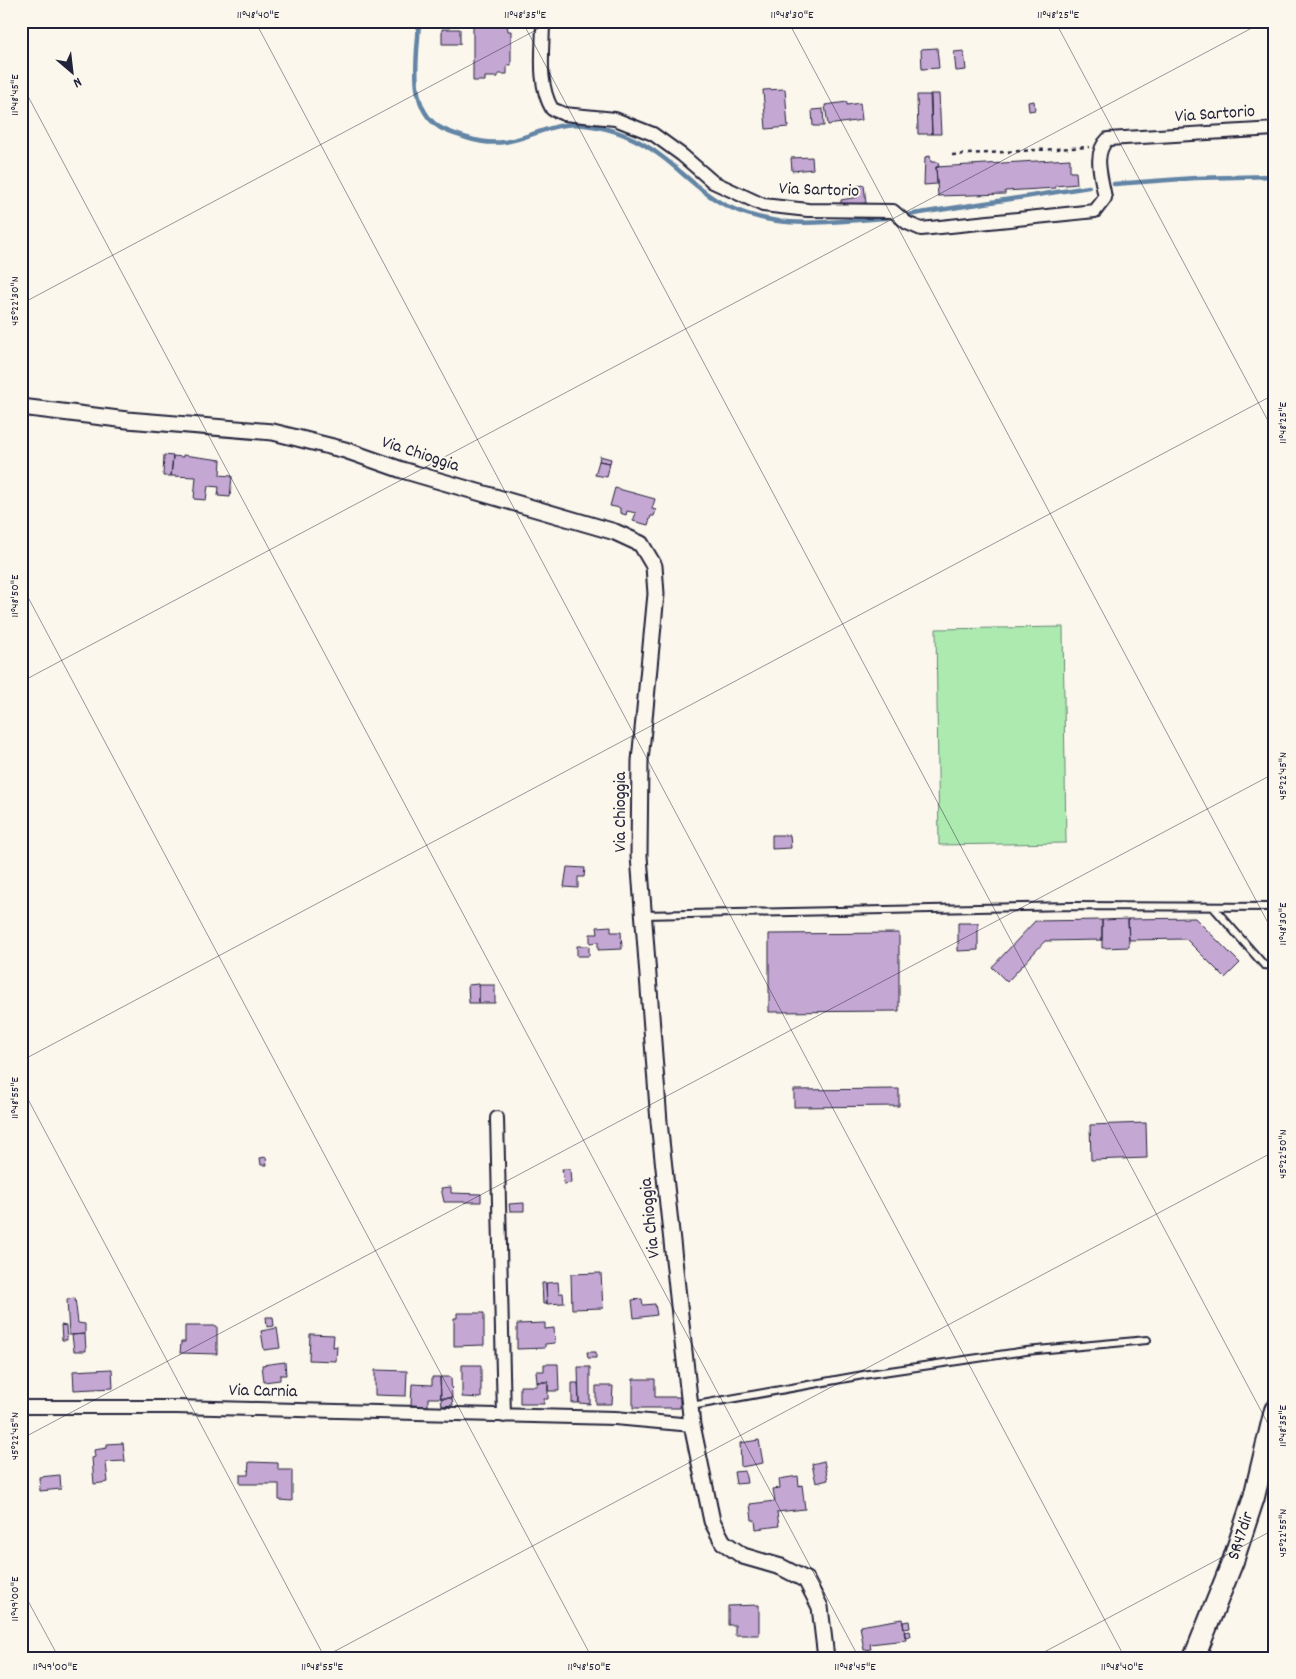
<svg xmlns="http://www.w3.org/2000/svg" width="1296" height="1679" font-family="Dekko,sans-serif">
<style>
.green{fill:#adeab0;stroke:#688676}
.lines{fill:none;stroke-linecap:round;stroke-linejoin:round}
.stream{stroke:#6284a5;stroke-width:4.5}
.building{fill:#c5a7d3;stroke:#22223b}
.service-casing{stroke:#22223b;stroke-width:10}
.minor-casing{stroke:#22223b;stroke-width:16}
.tertiary-casing{stroke:#22223b;stroke-width:19}
.trunk-casing{stroke:#22223b;stroke-width:24}
.path{stroke:#22223b;stroke-width:2.5;stroke-dasharray:4 4;stroke-linecap:butt}
.service{stroke:#fbf7ec;stroke-width:6}
.minor{stroke:#fbf7ec;stroke-width:12}
.tertiary{stroke:#fbf7ec;stroke-width:15}
.trunk{stroke:#fbf7ec;stroke-width:20}
.ticks{fill:none;stroke:#22223b;stroke-width:1;stroke-opacity:0.45}
.labels{text-anchor:middle;dominant-baseline:central;stroke-width:4;stroke-linejoin:round;paint-order:stroke}
.street-label{font-size:18px;fill:#22223b;stroke:#fbf7ec}
.neatline{fill:none;stroke:#22223b;stroke-width:2}
.ticks-label{font-size:12px;text-anchor:middle;fill:#22223b}
</style>
<rect width="100%" height="100%" fill="#fbf7ec"/>
<filter id="ink" filterUnits="userSpaceOnUse"><feTurbulence type="fractalNoise" baseFrequency=".02" numOctaves="2"/><feDisplacementMap in="SourceGraphic" scale="10" xChannelSelector="R" yChannelSelector="G"/><feConvolveMatrix kernelMatrix="1 2 1 2 8 2 1 2 1" color-interpolation-filters="sRGB"/></filter>
<g filter="url(#ink)">
<path class="green" d="M1063,627l3,216 -127,2 -3,-216z"/>
<g class="lines">
<path class="stream" d="M419,21c-1,34 -13,84 20,106 8,5 19,8 28,11 52,17 73,-19 118,-13 27,3 54,14 76,31 22,16 41,38 66,50 55,26 102,15 160,12
M1114,184l81,-6 80,-2
M907,215l182,-28"/>
</g>
<path class="building" d="M473,21l34,1 1,9h3v34h-4v9h-9v3h-13v4h-12z
M442,29h18v15h-18z
M937,48l2,20 -17,1 -1,-20z
M964,51l2,19 -10,1 -2,-19z
M785,89l3,38 -22,2 -3,-39z
M939,94l2,40h-9l-2,-40z
M917,95h14l1,39h-14z
M1034,101l1,9 -6,1 -1,-9z
M847,102v3l13,-2 2,17 -34,5 -3,-20z
M823,109l1,17h-11l-1,-16z
M930,156l1,6h7l1,5h-3l1,17 -13,1 1,-28z
M812,157l1,12 -21,2 -1,-13z
M1070,159v13h6l1,12 -22,2 1,2 -51,3v3l-67,2 -2,-29z
M864,185l2,18 -25,2v-5l17,-3 -1,-11z
M164,455l9,1 -2,20h-8z
M183,455l38,5 -1,15 12,1 -2,21 -12,-1 1,-9 -11,-1 -2,14 -12,-1 2,-22 -25,-1 2,-20 10,1z
M600,456l11,3 -1,4 -11,-2z
M599,461l11,2 -3,14 -12,-2z
M615,488l40,11 -3,10 4,1 -2,6h-3l-3,9 -15,-4 3,-8 -9,-2 -1,4 -6,-2v-5l-10,-2z
M772,835h18l1,13 -19,1z
M567,867l18,1 -1,9h-6v11l-14,-1z
M1195,918l45,45 -15,15 -39,-39 -57,1 -1,-21z
M1128,919l1,28 -27,1v-28z
M1102,920v20l-57,1 -38,41 -15,-15 43,-46z
M958,923h20v27l-20,1z
M611,926v6h10l1,17 -24,1v-8l-8,1v-9h8l-1,-7z
M899,933v78l-130,1v-78z
M577,946h12v10h-12z
M479,984v19h-10l-1,-18z
M479,985h16v18h-16z
M899,1089v17l-105,1v-17z
M1146,1123l1,35 -56,2 -1,-35z
M266,1157l1,8h-6l-1,-7z
M562,1169h8l1,14 -7,1z
M451,1187v6l30,1v8h-37l-3,-14z
M524,1203v8h-14l-1,-7z
M601,1273l2,35 -31,1 -1,-35z
M558,1282l1,11h4l1,10 -17,1 -1,-21z
M542,1283h4l1,21h-4z
M75,1298l3,25 7,1v10l-16,1 -2,-36z
M642,1299l1,6 12,-1 2,11 -23,3 -2,-18z
M457,1313h27v32l-30,1v-28h3z
M266,1317h7l1,9 -7,1z
M545,1323v6l9,-1 1,15 -10,1v4l-28,1v-25z
M61,1325l5,1 1,14h-5z
M185,1326h32v28l-37,-1 1,-11h4z
M277,1328l3,20 -16,2 -3,-19z
M85,1334l1,17h-12l-2,-16z
M310,1334l24,1 -1,12 4,-1 -1,15 -27,-1z
M587,1352h9v6h-8z
M285,1362l1,13h-6v5l-16,2 -2,-17z
M544,1364h14l1,27h-11v-9h-11l-1,-11h8z
M462,1365h19v33l-19,-1z
M578,1367h12v37l-11,-1z
M112,1369l1,19 -39,2 -1,-19z
M375,1370l32,1 -1,25 -31,-1z
M432,1377h8l1,21h-13v8l-17,-1 1,-21 20,1z
M440,1377h11l1,21h-11z
M633,1379h22v18h25v11h-47z
M537,1382h11v17h-4v5h-24v-18h17z
M572,1383h6l1,20h-7z
M596,1386h17l-1,18h-16z
M441,1398h11l1,7 -11,1z
M759,1440l4,23 -22,4 -1,-24z
M123,1443l2,18 -19,1 2,20 -14,2 -2,-26 3,-1 -1,-7 13,-2v-4z
M26,1446v10h-5v-9z
M824,1461l4,19 -12,3 -4,-19z
M249,1462l29,1v7h14v31l-13,-1v-16h-39v-9h8z
M745,1471l2,12 -11,1 -2,-12z
M60,1475l1,14 -21,2 -1,-14z
M798,1476l1,10 3,-1 3,24 -28,3 2,14 -23,3 -1,-9h-3l-2,-16 25,-3 -2,-12 7,-1 -1,-9z
M759,1605v30h-24v-10h-7v-19z
M902,1619l4,21 -36,4 1,5 -7,1 -4,-24z
M909,1621l1,7 -6,1 -1,-7z
M910,1631l1,5 -6,1 -1,-5z"/>
<g class="lines">
<g class="service-casing">
<path id="service" d="M1214,908l50,57 11,1
M644,915l429,-9 202,1
M691,1406l178,-32 157,-23 121,-11"/>
</g>
<g class="minor-casing">
<path id="minor" d="M543,21c0,29 -6,62 9,88l12,5 51,5 38,15 29,21 31,27 50,23 45,5 85,1 14,12 14,6 174,-18 10,-13c-3,-20 -13,-44 3,-59l167,-10
M497,1118l7,298
M21,1407h155l439,11 77,7"/>
</g>
<g class="tertiary-casing">
<path id="tertiary" d="M21,407l106,13 146,12 72,18 57,20 213,62 26,12 13,22 2,28 -16,167 -1,95 20,266 33,303 20,96 11,21 20,14 38,11 25,13 14,27 6,51"/>
</g>
<g class="trunk-casing">
<g id="trunk">
<path id="s1" d="M1194,1658l39,-97 21,-64 21,-87"/>
</g>
</g>
<path class="path" d="M952,155l137,-8"/>
<use href="#service" class="service"/>
<use href="#minor" class="minor"/>
<use href="#tertiary" class="tertiary"/>
<use href="#trunk" class="trunk"/>
</g>
</g>
<path class="ticks" d="M255,21l870,1637M522,21l753,1416M788,21l487,915M1055,21l220,413M21,83l838,1575M21,304l532,-283M21,584l571,1074M21,682l1244,-661M21,1061l1254,-667M21,1086l304,572M21,1439l1254,-666M21,1588l38,70M322,1658l953,-507M1033,1658l242,-129"/>
<g class="labels">
<g class="street-label">
<text transform="translate(1215 115) rotate(-4)">Via Sartorio</text>
<text transform="translate(819 191) rotate(2)">Via Sartorio</text>
<text transform="translate(420 455) rotate(18)">Via Chioggia</text>
<text transform="translate(621 812) rotate(-90)">Via Chioggia</text>
<text transform="translate(651 1218) rotate(-96)">Via Chioggia</text>
<text transform="translate(263 1392) rotate(1)">Via Carnia</text>
<text stroke="none"><textPath href="#s1" startOffset="131">SR47dir</textPath></text>
</g>
</g>
<rect width="1296" height="1679" fill="none" stroke="#fbf7ec" stroke-width="55"/>
<g transform="translate(72 72) rotate(152)" stroke="#fbf7ec" stroke-width="4" paint-order="stroke">
<path d="M0-4L9 19L0 12L-9 19Z" fill="#22223b"/>
<text y="-8" font-size="14" font-weight="bold" text-anchor="middle" fill="#22223b">N</text>
</g>
<rect x="28" y="28" width="1240" height="1624" class="neatline"/>
<g class="ticks-label">
<text x="258" y="18">11°48'40"E</text>
<text x="525" y="18">11°48'35"E</text>
<text x="792" y="18">11°48'30"E</text>
<text x="1058" y="18">11°48'25"E</text>
<text transform="translate(14 95) rotate(-90)" y="4">11°48'45"E</text>
<text transform="translate(14 301) rotate(-90)" y="4">45°22'30"N</text>
<text transform="translate(1282 423) rotate(-90)" y="4">11°48'25"E</text>
<text transform="translate(14 596) rotate(-90)" y="4">11°48'50"E</text>
<text transform="translate(1282 776) rotate(-90)" y="4">45°22'45"N</text>
<text transform="translate(1282 924) rotate(-90)" y="4">11°48'30"E</text>
<text transform="translate(14 1098) rotate(-90)" y="4">11°48'55"E</text>
<text transform="translate(1282 1154) rotate(-90)" y="4">45°22'50"N</text>
<text transform="translate(1282 1426) rotate(-90)" y="4">11°48'35"E</text>
<text transform="translate(14 1436) rotate(-90)" y="4">45°22'45"N</text>
<text transform="translate(1282 1533) rotate(-90)" y="4">45°22'55"N</text>
<text transform="translate(14 1599) rotate(-90)" y="4">11°49'00"E</text>
<text x="55" y="1670">11°49'00"E</text>
<text x="322" y="1670">11°48'55"E</text>
<text x="589" y="1670">11°48'50"E</text>
<text x="855" y="1670">11°48'45"E</text>
<text x="1122" y="1670">11°48'40"E</text>
</g>
</svg>
